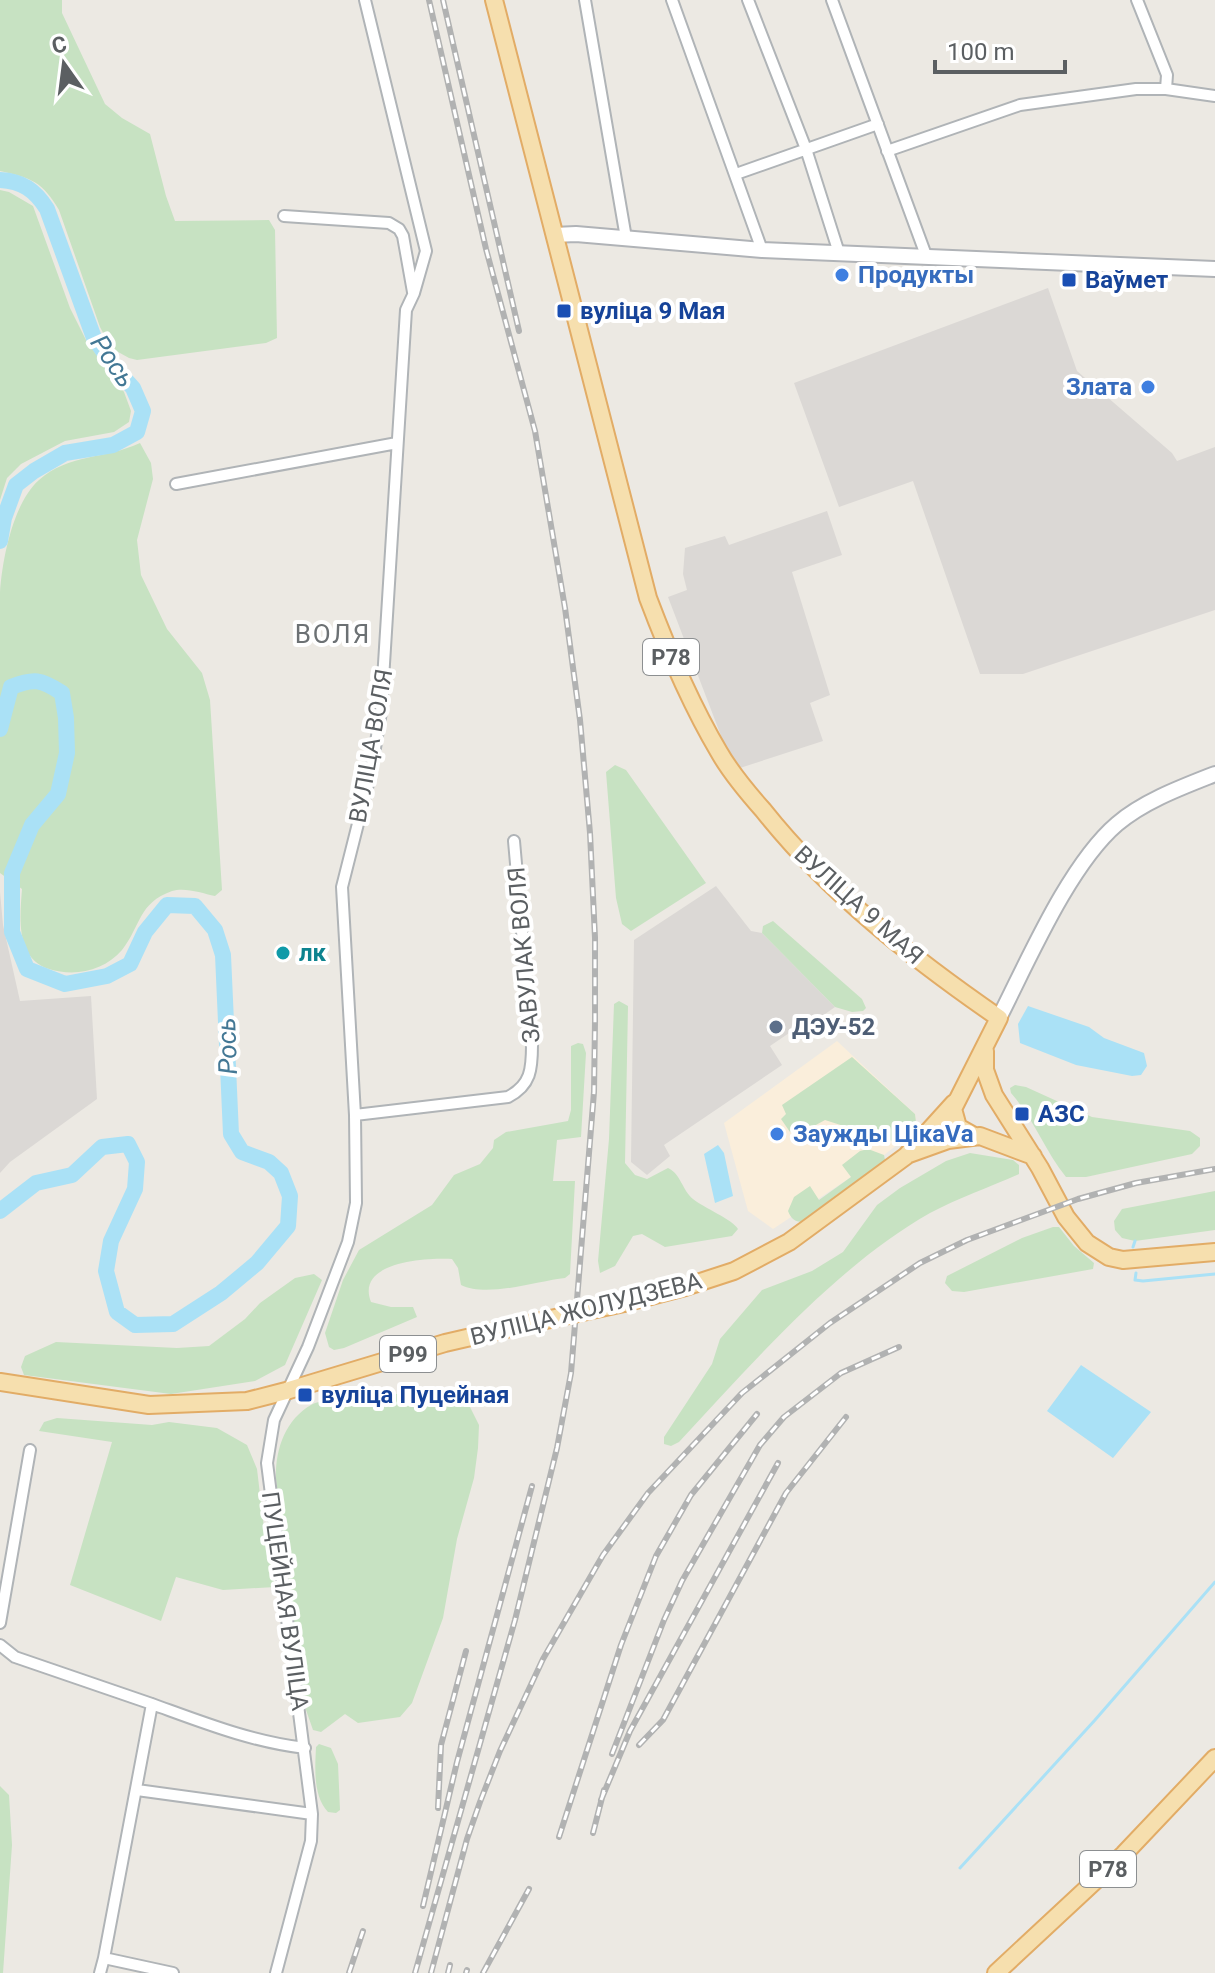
<svg xmlns="http://www.w3.org/2000/svg" width="1215" height="1973" font-family="Roboto,sans-serif">
<style>
.commercial{fill:#faeedb}
.industrial{fill:#dbd8d5}
.green{fill:#c7e2c2}
.water{fill:#aae1f6}
.lines{fill:none;stroke-linecap:round;stroke-linejoin:round}
.stream{stroke:#aae1f6;stroke-width:3}
.river{stroke:#aae1f6;stroke-width:16}
.street-casing{stroke:#b0b4b7;stroke-width:14}
.secondary-casing{stroke:#b0b3b7;stroke-width:18}
.primary-casing{stroke:#e2ac66;stroke-width:20}
.street{stroke:#fff;stroke-width:10}
.secondary{stroke:#fff;stroke-width:14}
.primary{stroke:#f6dfae;stroke-width:16}
.rail-casing{stroke:#b1b2b2;stroke-width:6}
.rail{stroke:#fff;stroke-width:3;stroke-dasharray:9;stroke-linecap:butt}
.primary-bridge-casing{stroke:#e2ac66;stroke-width:20;stroke-linecap:butt}
.primary-bridge{stroke:#f6dfae;stroke-width:16}
.shop-dot{fill:#3f7fe0;stroke:#fff;stroke-width:3}
.transit-dot{fill:#1a4fb4;stroke:#fff;stroke-width:3}
.culture-dot{fill:#0f9aa8;stroke:#fff;stroke-width:3}
.service-dot{fill:#5c6f8a;stroke:#fff;stroke-width:3}
.labels{text-anchor:middle;dominant-baseline:central;stroke-width:8;stroke-linejoin:round;paint-order:stroke}
.shield{fill:#fff;stroke:#8c8f91;stroke-width:2}
.shield-label{font-size:22px;font-weight:bold;fill:#5b5f62}
.shop-label{font-size:24px;font-weight:bold;fill:#366cbe;stroke:#fff;text-anchor:start}
.transit-label{font-size:24px;font-weight:bold;fill:#164399;stroke:#fff;text-anchor:start}
.street-label{font-size:24px;fill:#5b5f62;stroke:#fff}
.culture-label{font-size:24px;font-weight:bold;fill:#0d838f;stroke:#fff;text-anchor:start}
.service-label{font-size:24px;font-weight:bold;fill:#4e5e75;stroke:#fff;text-anchor:start}
.water-label{font-size:26px;font-style:italic;fill:#437895;stroke:#fff}
.neighbourhood-label{font-size:26px;letter-spacing:2px;fill:#6c7174;stroke:#fff}
</style>
<rect width="100%" height="100%" fill="#ece9e3"/>
<path class="commercial" d="M837,1041l78,73 1,8 -6,13 -26,20 -111,74 -25,-18 -24,-88z"/>
<path class="industrial" d="M1048,288l29,83 95,82 5,8 38,-14v163l-192,64h-43l-67,-193 -74,26 -45,-124z
M827,511l15,44 -50,17 38,123 -20,8 13,38 -83,27 -17,-27 -55,-144 19,-7 -4,-16 2,-26 40,-12 4,9z
M716,886l35,45 11,2 73,74 -30,21 -10,1 -25,17 12,19 -118,80 6,11 -23,19 -16,-13 3,-222z
M0,892l3,33 17,76 71,-5 6,103 -87,63 -10,11z"/>
<path class="green" d="M0,0h62v13l43,91 17,14 28,16 16,62 9,25 94,-1 6,10 2,108 -11,5 -129,17 -8,-2 -18,-10 -11,-21 -41,-117c-17,-29 -28,-32 -59,-39z
M0,190l9,2 24,14 37,102 17,34 37,50 7,19 -2,11 -15,10 -49,9 -44,23 -14,14 -7,22z
M140,443l11,20 2,16 -16,61 4,35 26,54 35,44 8,27 12,190 -7,6c-13,-3 -30,-9 -43,-5 -34,12 -31,35 -50,59 -18,21 -47,27 -73,19 -34,-11 -29,-52 -27,-80l-22,-16c0,-63 0,-126 0,-189 0,-30 0,-61 0,-91 2,-33 13,-90 39,-113 29,-26 67,-21 101,-37z
M615,765l11,5 80,113 -75,48 -9,-7 -6,-26 -10,-126z
M773,921l89,78 4,9 -3,3 -11,1 -17,-5 -73,-74 1,-7z
M619,1001l9,5 -3,157 10,12 12,4 21,-11c13,6 14,22 25,31 11,9 39,20 45,30l-6,7 -67,11 -23,-13 -9,2 -18,30 -15,7 -2,-12 11,-122 5,-135z
M578,1043l5,1 3,9 -5,84 -24,3 -4,41h22l-5,93 -5,4c-28,3 -78,20 -104,7l-3,-17 -6,-9c-25,-1 -97,2 -81,43l20,5h22l4,10 -73,31 -10,2 -5,-3 -4,-14 18,-53 16,-30 73,-45 22,-30 26,-11 13,-16 1,-8 12,-8 62,-11 3,-11v-64z
M852,1057l63,57 1,8 -6,13 -15,6 -8,-1 -62,-20 -20,11 -4,-6 -11,7 -9,-13 5,-5 -4,-9z
M1015,1085l11,2 66,30 98,14 10,7v8l-8,8 -106,23h-20c-21,-26 -32,-58 -55,-84l-1,-5z
M868,1149l16,6 1,5 -81,62c-9,0 -13,-3 -16,-11l6,-14 16,-11 9,14 32,-23 -9,-12 18,-14z
M970,1153l43,7 6,5v9c-29,13 -61,24 -89,39 -95,54 -177,150 -251,229l-8,4 -7,-2v-7l48,-73 8,-25 42,-49 50,-19 31,-19 34,-47 23,-17 46,-27z
M1215,1191v39l-80,11 -13,-3 -7,-8 -1,-9 8,-12z
M1053,1227h6l15,19 20,17 -1,6 -129,23 -12,-1 -7,-8 2,-7 75,-38z
M314,1274l8,6 -37,85 -30,16 -84,13 -147,-19 -3,-8 4,-11 31,-14 121,6 32,-2 36,-27 15,-16 35,-25z
M446,1392l1,10 23,5 9,18 -1,23 -4,30 -17,61 -14,79 -31,85 -12,14 -42,6 -13,-9 -24,18 -8,-2 -8,-23 -29,-228c-1,-29 9,-59 35,-74 19,-11 108,-11 135,-13z
M57,1418l95,7 17,-3 48,6 30,17 10,24 7,59 11,59 -52,3 -47,-13 -15,44 -91,-36 42,-143 -73,-11 5,-9z
M319,1744l12,4 7,16 2,46 -4,3 -8,-1c-15,-16 -13,-43 -12,-65z
M0,1786l9,9 3,50 -9,128h-3z"/>
<path class="water" d="M1028,1006l61,21 15,11 40,15 3,13 -6,9 -9,1 -56,-11 -56,-22 -2,-19z
M718,1145l6,8 9,43 -18,7 -11,-49z
M1081,1365l70,47 -38,46 -66,-47z"/>
<g class="lines">
<path class="stream" d="M1133,1247l2,-6
M1136,1273l-1,7 8,1 72,-7
M960,1868l135,-148 120,-138"/>
<path class="river" d="M0,180c22,1 35,10 47,29l47,129 21,30 18,20 10,23 -6,21 -24,13 -48,8 -31,18 -18,14 -12,33 -4,23
M0,729l11,-42c23,-9 30,-8 51,6l4,25 1,35 -9,41 -26,31 -20,48v59l15,37 38,15 42,-8 23,-12 15,-32 22,-27 28,1 20,24 8,25 8,179 11,18 27,10 12,11 9,23 -2,30 -31,37 -36,30 -48,31 -38,1 -18,-13 -11,-41 5,-30 24,-52 2,-27 -9,-18 -26,3 -30,28 -36,8 -36,28"/>
<g class="street-casing">
<path id="street" d="M585,0l41,238
M672,0l90,250
M748,0l58,149 33,104
M832,0l95,258
M1137,0l30,75 -1,14
M887,151l133,-46 116,-16h30l49,7
M736,174l142,-50
M284,216l105,7 10,6 4,7 10,56
M176,484l221,-41
M355,1115l153,-18c23,-12 24,-28 24,-52l-18,-204
M0,1623l30,-173
M0,1645l15,12 137,47
M137,1790l175,24
M100,1973l4,-15
M173,1973l-69,-15 48,-254c50,18 100,38 153,44
M276,1973l35,-132 1,-27 -45,-351 7,-43 34,-73 40,-105 8,-39 -1,-88 -13,-228 29,-115 10,-60 25,-402 8,-17 12,-42 -61,-251"/>
</g>
<g class="secondary-casing">
<path id="secondary" d="M554,235l22,-1 186,16 453,19
M999,1018c29,-57 70,-153 118,-194 27,-23 65,-37 98,-50"/>
</g>
<g class="primary-casing">
<path id="primary" d="M494,0l154,598c20,53 42,105 71,154 12,21 28,40 44,58 66,83 149,148 236,208l-46,91 5,18 16,9
M985,1051v19l9,25 46,73 26,49 21,26 22,14 14,3 92,-8
M909,1154l39,-14 32,-4 53,20
M624,1303l61,-16 49,-16 55,-29 117,-86 48,-53
M0,1382l149,23 98,-4 39,-10 159,-48 87,-20
M996,1973l128,-119 91,-96"/>
</g>
<use href="#street" class="street"/>
<use href="#secondary" class="secondary"/>
<use href="#primary" class="primary"/>
<g class="rail-casing">
<path id="rail" d="M443,0l76,331
M639,1745l24,-25 123,-227 60,-76
M612,1754l52,-134 18,-39 78,-136 24,-28 57,-44 58,-26
M601,1800l29,-69 148,-268
M438,1808l3,-63 25,-94
M593,1833l11,-43
M559,1837l62,-192 35,-89 35,-61 66,-81
M423,1906l34,-144 75,-276
M349,1973l14,-42
M415,1973l100,-353 42,-172 14,-75 23,-281 1,-71v-83l-5,-105 -10,-113 -15,-112 -30,-177 -49,-182 -57,-249
M431,1973l36,-134 13,-37 20,-51 43,-92 60,-104 45,-62 94,-100 88,-70 90,-60 47,-23 111,-41 58,-16 79,-14
M448,1973l2,-8
M466,1973l1,-3
M483,1973l46,-84"/>
</g>
<use href="#rail" class="rail"/>
<g class="primary-bridge-casing">
<path id="primary-bridge" d="M532,1323l92,-20"/>
</g>
<use href="#primary-bridge" class="primary-bridge"/>
</g>
<g class="shop-dot">
<circle cx="842" cy="275" r="8"/>
<circle cx="1148" cy="387" r="8"/>
<circle cx="777" cy="1134" r="8"/>
</g>
<g class="transit-dot">
<rect x="1061" y="272" width="16" height="16" rx="4"/>
<rect x="556" y="303" width="16" height="16" rx="4"/>
<rect x="1014" y="1106" width="16" height="16" rx="4"/>
<rect x="297" y="1387" width="16" height="16" rx="4"/>
</g>
<circle class="culture-dot" cx="283" cy="953" r="8"/>
<circle class="service-dot" cx="776" cy="1027" r="8"/>
<g class="labels">
<g class="shield">
<rect x="643" y="639" width="56" height="36" rx="6"/>
<rect x="380" y="1336" width="56" height="36" rx="6"/>
<rect x="1080" y="1851" width="56" height="36" rx="6"/>
</g>
<g class="shield-label">
<text x="671" y="657">Р78</text>
<text x="408" y="1354">Р99</text>
<text x="1108" y="1869">Р78</text>
</g>
<g class="shop-label">
<text x="858" y="275">Продукты</text>
<text x="1132" y="387" text-anchor="end">Злата</text>
<text x="793" y="1134">Заужды ЦікаVа</text>
</g>
<g class="transit-label">
<text x="1085" y="280">Ваўмет</text>
<text x="580" y="311">вуліца 9 Мая</text>
<text x="1038" y="1114">АЗС</text>
<text x="321" y="1395">вуліца Пуцейная</text>
</g>
<g class="street-label">
<text transform="translate(371 746) rotate(-80)">ВУЛІЦА ВОЛЯ</text>
<text transform="translate(859 905) rotate(42)">ВУЛІЦА 9 МАЯ</text>
<text transform="translate(524 955) rotate(-95)">ЗАВУЛАК ВОЛЯ</text>
<text transform="translate(586 1309) rotate(-14)">ВУЛІЦА ЖОЛУДЗЕВА</text>
<text transform="translate(285 1601) rotate(82)">ПУЦЕЙНАЯ ВУЛІЦА</text>
</g>
<g class="culture-label">
<text x="299" y="953">лк</text>
</g>
<g class="service-label">
<text x="792" y="1027">ДЭУ-52</text>
</g>
<g class="water-label">
<text transform="translate(113 361) rotate(56)">Рось</text>
<text transform="translate(227 1046) rotate(-92)">Рось</text>
</g>
<g class="neighbourhood-label">
<text x="333" y="634">ВОЛЯ</text>
</g>
</g>
<g transform="translate(64 64) rotate(346)" stroke="#ffffff" stroke-width="6" paint-order="stroke">
<path d="M0-6L14 30L0 20L-14 30Z" fill="#5b5f62"/>
<text y="-12" font-size="22" font-weight="bold" text-anchor="middle" fill="#5b5f62">С</text>
</g>
<path d="M935 60v12h130v-12" fill="none" stroke="#5b5f62" stroke-width="4"/>
<text x="947" y="60" font-size="24" fill="#5b5f62" stroke="#ffffff" stroke-width="6" paint-order="stroke">100 m</text>
</svg>
